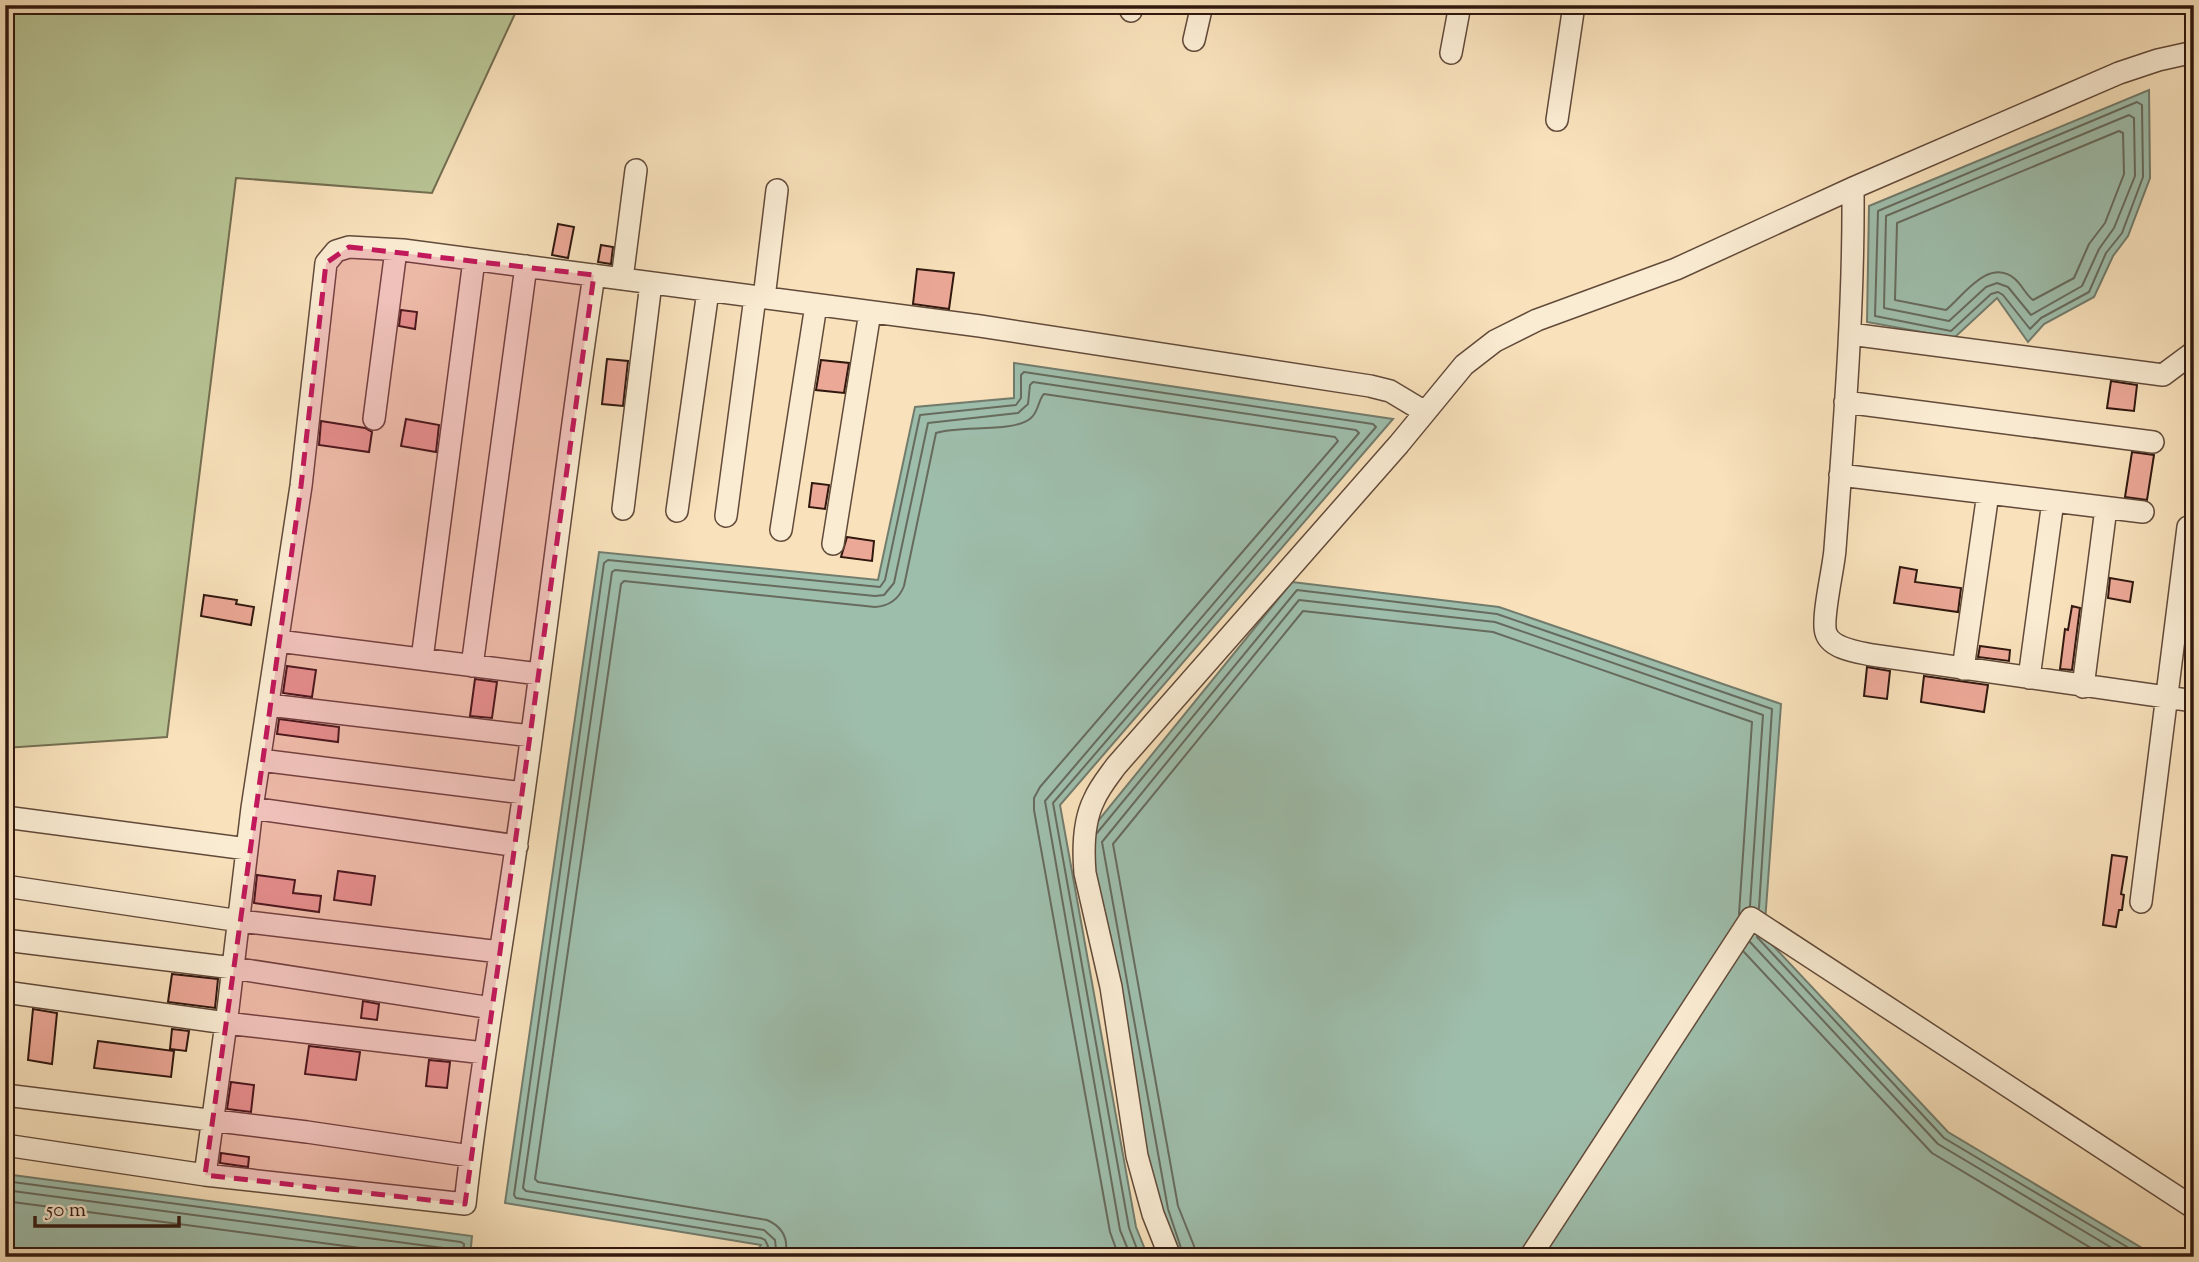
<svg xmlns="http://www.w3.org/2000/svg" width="2199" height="1262" font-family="'Sorts Mill Goudy',serif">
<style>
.green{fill:#b8c494;stroke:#746e52;stroke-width:2}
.water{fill:#9ebeac;stroke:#727c6d;stroke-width:2}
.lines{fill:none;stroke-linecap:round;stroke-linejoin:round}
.shore{stroke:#676b5e;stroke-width:2}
.building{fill:#eca897;stroke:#30180f;stroke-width:2}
.minor-casing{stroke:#624a3a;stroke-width:24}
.minor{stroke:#faecd3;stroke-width:21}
.marked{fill:#c2185b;fill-opacity:0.2;stroke:#c2185b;stroke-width:5;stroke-dasharray:14 9;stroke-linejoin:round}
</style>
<rect width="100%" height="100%" fill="#f8e1bb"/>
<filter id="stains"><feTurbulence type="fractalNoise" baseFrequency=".00286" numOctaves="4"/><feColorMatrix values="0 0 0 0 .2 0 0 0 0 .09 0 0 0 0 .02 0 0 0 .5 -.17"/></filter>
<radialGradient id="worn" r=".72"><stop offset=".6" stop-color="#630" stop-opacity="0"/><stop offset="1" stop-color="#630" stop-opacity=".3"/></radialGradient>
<path class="green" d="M5,5h514l-87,188 -196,-15 -69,559 -162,11z"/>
<path class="water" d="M2149,90l1,88 -22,58 -15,20 -19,41 -50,27 -16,18 -31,-44 -43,40 -87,-16 2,-116z
M1014,363l379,56 -333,386 76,422 12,30h-395l8,-12 -256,-42 94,-651 279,28 37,-173 99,-9z
M1292,582l207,25 282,97 -17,232 184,196 209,125h-987l-17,-43 -68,-377z
M5,1174l467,62 -2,21h-465z"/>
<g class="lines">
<path class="shore" d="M2137,102l5,3 1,72 -21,56 -16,20 -17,39 -48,26 -11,11 -27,-34 -5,-3 -7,2 -40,37 -76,-15 3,-105z
M2129,115l5,3 1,58 -21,52 -15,21 -17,37 -51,29 -23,-28 -11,-4 -11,4 -37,34 -65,-13 2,-92z
M2119,131l4,2 1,41 -19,49 -16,21 -15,34 -41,22c-7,-5 -11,-15 -18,-21 -26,-22 -51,16 -69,31l-51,-10 2,-77z
M1097,833l200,-243 200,24 275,95 -13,199
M1757,937l187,201 200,119
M1750,942l188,202 189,113
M1744,952l188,201 174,104
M5,1181l456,61 3,2 -1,13
M5,1190l446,59 3,2v6
M5,1201l424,56
M762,1257l6,-11 -3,-6 -4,-2 -245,-40 -2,-3 90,-632 4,-3 272,27 5,-7 35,-165 96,-10 5,-7v-23l3,-3 349,52 3,3 -323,376 76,425 11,29
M773,1257l3,-8 -1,-9 -11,-10 -238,-39 -3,-3 89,-616 3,-2 260,26 9,-1 10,-12 34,-160 90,-10 10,-9 2,-19 3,-3 323,48 3,3 -314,368 75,429 11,27
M785,1257c4,-17 -2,-30 -18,-37l-229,-38 -3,-3 86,-595 3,-3 251,26c14,-1 24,-8 29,-21l32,-153c24,-8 78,0 95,-15 8,-7 7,-18 13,-24l291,43 3,4 -298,346 -6,11v12l76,422 9,25
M1184,1257l-16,-48 -66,-367 197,-242 196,22 268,93 -13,191
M1195,1257l-1,-11 -16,-40 -65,-362 190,-233 190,21 259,90 -13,192"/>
</g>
<path class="building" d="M558,224l16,3 -6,31 -16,-3z
M601,245l12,2 -2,17 -13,-2z
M917,269l37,4 -5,36 -36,-5z
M401,310l16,2 -2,17 -16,-3z
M607,359l21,2 -5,45 -21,-2z
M821,360l28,3 -5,30 -28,-3z
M2111,381l26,4 -3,26 -27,-3z
M406,419l33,6 -3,27 -35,-6z
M321,421l44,7 7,4 -3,20 -50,-7z
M2132,452l22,3 -7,45 -22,-3z
M812,483l17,2 -4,24 -16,-2z
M847,537l27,4 -2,20 -31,-4z
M1900,567l17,3 -2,12 46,6 -3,24 -64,-9z
M2110,578l23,4 -3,20 -22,-4z
M204,595l33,5 -1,4 18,3 -3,18 -50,-9z
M2072,606l8,2 -8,62 -12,-1 5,-40 3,1z
M1980,646l30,4 -1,11 -31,-4z
M287,666l29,4 -4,27 -29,-4z
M1867,667l23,4 -3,28 -23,-3z
M1924,676l64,9 -4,27 -63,-10z
M475,679l22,3 -5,36 -22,-2z
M279,719l60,8 -1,15 -61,-8z
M2112,855l15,2 -6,37 3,1 -2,15h-3l-3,17 -13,-2z
M338,871l37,5 -4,29 -37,-5z
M257,875l38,5 -2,13 28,3 -2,16 -65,-9z
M172,974l46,5 -3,29 -47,-6z
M363,1001l16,3 -2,16 -16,-2z
M33,1009l24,4 -5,51 -24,-4z
M172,1029l17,2 -3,20 -16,-2z
M98,1041l76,10 -3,26 -77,-9z
M309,1046l51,6 -4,28 -51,-6z
M429,1060l21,2 -3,26 -21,-2z
M231,1082l23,3 -3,27 -24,-3z
M221,1153l28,4 -1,10 -28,-4z"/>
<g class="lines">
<g class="minor-casing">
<path id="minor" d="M1131,11l1,-6
M1194,40l8,-35
M1451,53l9,-48
M1557,120l17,-115
M1853,188c1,120 -9,240 -18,361 -1,18 -14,70 -9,84 5,16 32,19 46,22l322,46
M622,279l14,-109
M764,298l13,-108
M1850,334l313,41 31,-23
M1845,402l308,40
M374,419l22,-169
M1840,475l303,37
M623,509l28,-226
M677,511l31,-220
M726,516l29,-219
M781,530l35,-225
M833,544l37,-232
M278,641l261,33
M422,659l52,-399
M472,666l54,-400
M1963,669l25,-176
M2029,678l24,-177
M2083,687l23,-179
M269,705l262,31
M260,760l263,33
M252,808l265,38
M5,817l242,32
M5,886l235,35 260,31
M2141,902l47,-375
M5,940l228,28 258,40
M5,992l221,31 258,30
M5,1095l302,37 163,24
M5,1145l200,30 260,29c13,-120 34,-238 51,-356 28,-191 49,-382 78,-573
M205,1175l23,-166 24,-201 49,-322 25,-223 10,-12 13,-4 54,3 577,76 390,60 20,5 35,21
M1170,1257l-17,-43 -16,-58 -26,-169 -26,-114c-2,-24 -2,-51 9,-73 5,-12 14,-23 22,-34l283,-322 65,-79 31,-24 42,-21 139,-51 177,-81 266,-115 39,-13 36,-8
M1530,1257l221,-339 443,290"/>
</g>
<use href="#minor" class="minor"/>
</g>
<path class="marked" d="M349,247l245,28 -129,929 -260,-29 96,-689 25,-223z"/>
<rect width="2199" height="1262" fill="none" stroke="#f8e1bb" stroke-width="28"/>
<rect x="7" y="7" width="2185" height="1248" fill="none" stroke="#30180f" stroke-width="3.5"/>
<rect x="14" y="14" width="2171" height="1234" fill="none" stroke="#30180f" stroke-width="2"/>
<path d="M35 1216v10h144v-10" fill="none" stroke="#30180f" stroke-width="3.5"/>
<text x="46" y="1216" font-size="21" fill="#30180f" stroke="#faecd3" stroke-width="5" paint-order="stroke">50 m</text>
<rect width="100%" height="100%" filter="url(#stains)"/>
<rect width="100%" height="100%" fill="url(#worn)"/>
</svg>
